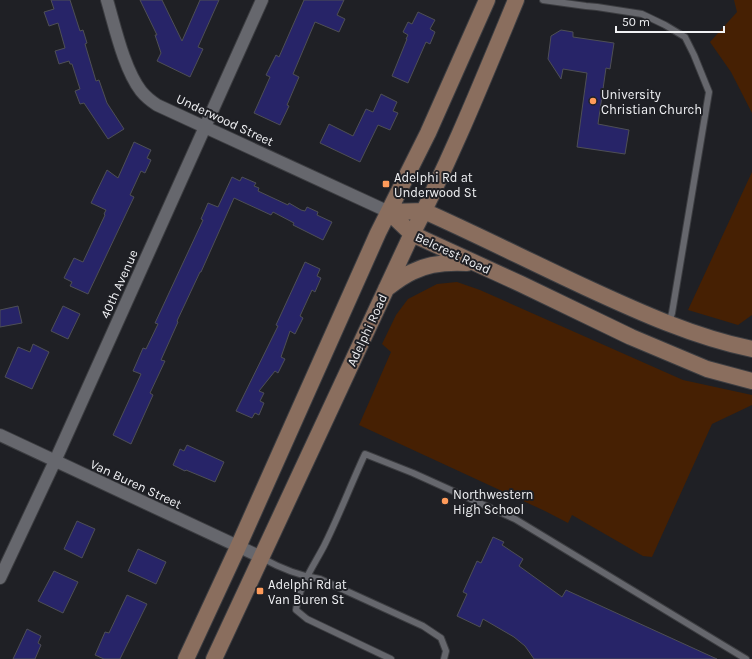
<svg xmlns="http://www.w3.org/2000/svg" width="752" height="659" font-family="Karla,sans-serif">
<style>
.green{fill:#462003}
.building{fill:#272468;stroke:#4e4f55}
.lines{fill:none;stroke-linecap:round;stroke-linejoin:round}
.service-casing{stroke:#3c3d41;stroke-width:8}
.minor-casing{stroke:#3c3d41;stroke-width:14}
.secondary-casing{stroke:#3c3d41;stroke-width:18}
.service{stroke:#66676d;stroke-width:6}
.minor{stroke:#66676d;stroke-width:12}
.secondary{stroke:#8a6e5e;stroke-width:16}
.poi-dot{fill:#ff9b5a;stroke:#1f2025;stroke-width:1.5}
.labels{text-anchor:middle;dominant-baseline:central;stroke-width:4;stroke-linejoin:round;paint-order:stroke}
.poi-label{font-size:13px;fill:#f0f1f4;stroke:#1f2025;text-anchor:start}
.street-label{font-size:13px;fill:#f0f1f4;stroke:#1f2025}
</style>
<rect width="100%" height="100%" fill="#1f2025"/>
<path class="green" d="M734,0h18v113l-21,-41 -21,-30 27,-30z
M752,172v143l-14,10 -50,-15z
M457,282l23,8 203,90 69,15v10l-40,19 -60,133 -9,-1 -71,-41 -4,8 -23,-12 -186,-86 32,-73 -9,-8 14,-29 12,-16 29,-15z"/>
<path class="building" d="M51,0h19l10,31 3,-1 4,13 -2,1 11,37 3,-1 8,23 17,26 -16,10 -24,-36 -4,1 -5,-13 5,-2 -8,-25h-2l-1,-3 -10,3 -4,-13 10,-3 -7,-25 -9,3 -5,-14 10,-3z
M140,0h22l20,41 18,-41h19l-21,47 5,2 -13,28 -33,-16 4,-8 -6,-18h2z
M304,0h40l-7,15 8,4 -6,13 -24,-10 -22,52 6,3 -12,28 2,1 -9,19 -26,-12 16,-36 -4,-2 10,-20 3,2z
M418,12l17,8 -5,9 5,3 -5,12 -4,-2 -18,41 -16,-7 15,-37h-1l2,-4 -5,-3 5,-10 4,2z
M561,30l12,2v5l41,6 -4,26 -4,-1 -8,56 31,6 -4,24 -48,-7 10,-74 -24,-4 -2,10 -13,-20 3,-23z
M381,94l16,8 -4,9 5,2 -8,17 -12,-5 -18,37 -40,-19 9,-19 24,12 13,-27 7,3z
M134,142l17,8 -4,8 4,2 -6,13 -4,-2 -11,24 4,2 -46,97 -18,-8 2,-4 -8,-4 10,-20 9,4 22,-47 -1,-1 2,-4 -15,-7 16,-33 11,8z
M232,177l8,4 2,-4 14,6 -2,3 5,2 -1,3 30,14 1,-2 12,7 4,1 2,-4 11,5 -1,3 15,7 -9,18 -30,-15 1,-2 -21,-11 -2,3 -37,-17 -33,74h-1l-23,49 1,1 -17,38 4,1 -15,32 3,2 -22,49 -18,-9 28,-61 -8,-3 10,-23 3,1 12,-25 -3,-1 48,-103 -2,-1 7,-16 10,4z
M305,262l15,7 -3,7 4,2 -6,14 -3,-2 -12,26 3,2 -8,16 -5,-3 -9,26 4,2 -7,14 -3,-2 -16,20 5,2 -4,8 4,2 -5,12 -4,-2 -3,5 -16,-7 42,-85 -2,-1z
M18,306l4,17 -22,4v-17z
M63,306l17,8 -12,25 -17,-8z
M33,344l16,8 -17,37 -27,-12 13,-30 12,5z
M187,445l37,17 -9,20 -29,-12 -1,1 -12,-6 7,-16 4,2z
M77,521l18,8 -13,29 -18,-9z
M493,537l11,5 -2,3 21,14 -4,7 43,31 4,-7 151,69h-183l-9,-13 -11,-9 -31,-18 -3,8 -23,-11 10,-22 -4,-2 14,-31 4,2z
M138,549l28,13 -10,22 -28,-13z
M54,571l24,11 -15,31 -25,-12z
M127,595l20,9 -27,55h-16l-9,-4 10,-23 4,1z
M27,629l14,7 -3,7 3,2 -6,14h-22z"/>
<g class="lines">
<g class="service-casing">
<path id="service" d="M543,0l43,6 11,1 45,7 23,11 20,12 9,18 15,37 -37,221 -3,9
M262,558c18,10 38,18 58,21l103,47 18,12 5,13 -2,8
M391,659l-84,-40 -11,-9c3,-24 17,-43 28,-64 15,-30 27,-62 41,-92l48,19 102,46 231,140"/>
</g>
<g class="minor-casing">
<path id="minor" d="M107,0c8,27 17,69 34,91 4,5 10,10 16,14l232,107
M0,435l261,122
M0,578l55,-117 207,-461"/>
</g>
<g class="secondary-casing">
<path id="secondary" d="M389,212l23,22 109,50 110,53 76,32 45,12
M389,212l35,-1c54,24 107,51 161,76 54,25 109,50 167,62
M386,289c8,-6 17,-13 26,-17 17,-9 37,-10 55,-9
M186,659l52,-112 140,-314 50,-100 59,-133
M214,659l194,-417c41,-78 74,-160 108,-242"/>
</g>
<use href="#service" class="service"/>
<use href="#minor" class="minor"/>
<use href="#secondary" class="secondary"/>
</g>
<g class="poi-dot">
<circle cx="593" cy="101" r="4"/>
<rect x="382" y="180" width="8" height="8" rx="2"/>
<circle cx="445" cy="501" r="4"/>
<rect x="256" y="587" width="8" height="8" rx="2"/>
</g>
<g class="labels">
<g class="poi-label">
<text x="601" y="94">University<tspan x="601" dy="15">Christian Church</tspan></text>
<text x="394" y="177">Adelphi Rd at<tspan x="394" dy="15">Underwood St</tspan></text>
<text x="453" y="494">Northwestern<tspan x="453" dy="15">High School</tspan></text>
<text x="268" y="584">Adelphi Rd at<tspan x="268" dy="15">Van Buren St</tspan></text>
</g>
<g class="street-label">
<text transform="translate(225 120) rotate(25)">Underwood Street</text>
<text transform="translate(453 253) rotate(25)">Belcrest Road</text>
<text transform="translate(119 284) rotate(-66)">40th Avenue</text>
<text transform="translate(367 330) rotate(-65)">Adelphi Road</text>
<text transform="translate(136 484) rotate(25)">Van Buren Street</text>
</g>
</g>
<path d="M616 26v6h108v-6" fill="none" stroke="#f0f1f4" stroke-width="2"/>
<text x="622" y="26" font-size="12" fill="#f0f1f4" stroke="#1f2025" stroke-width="3" paint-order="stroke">50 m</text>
</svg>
